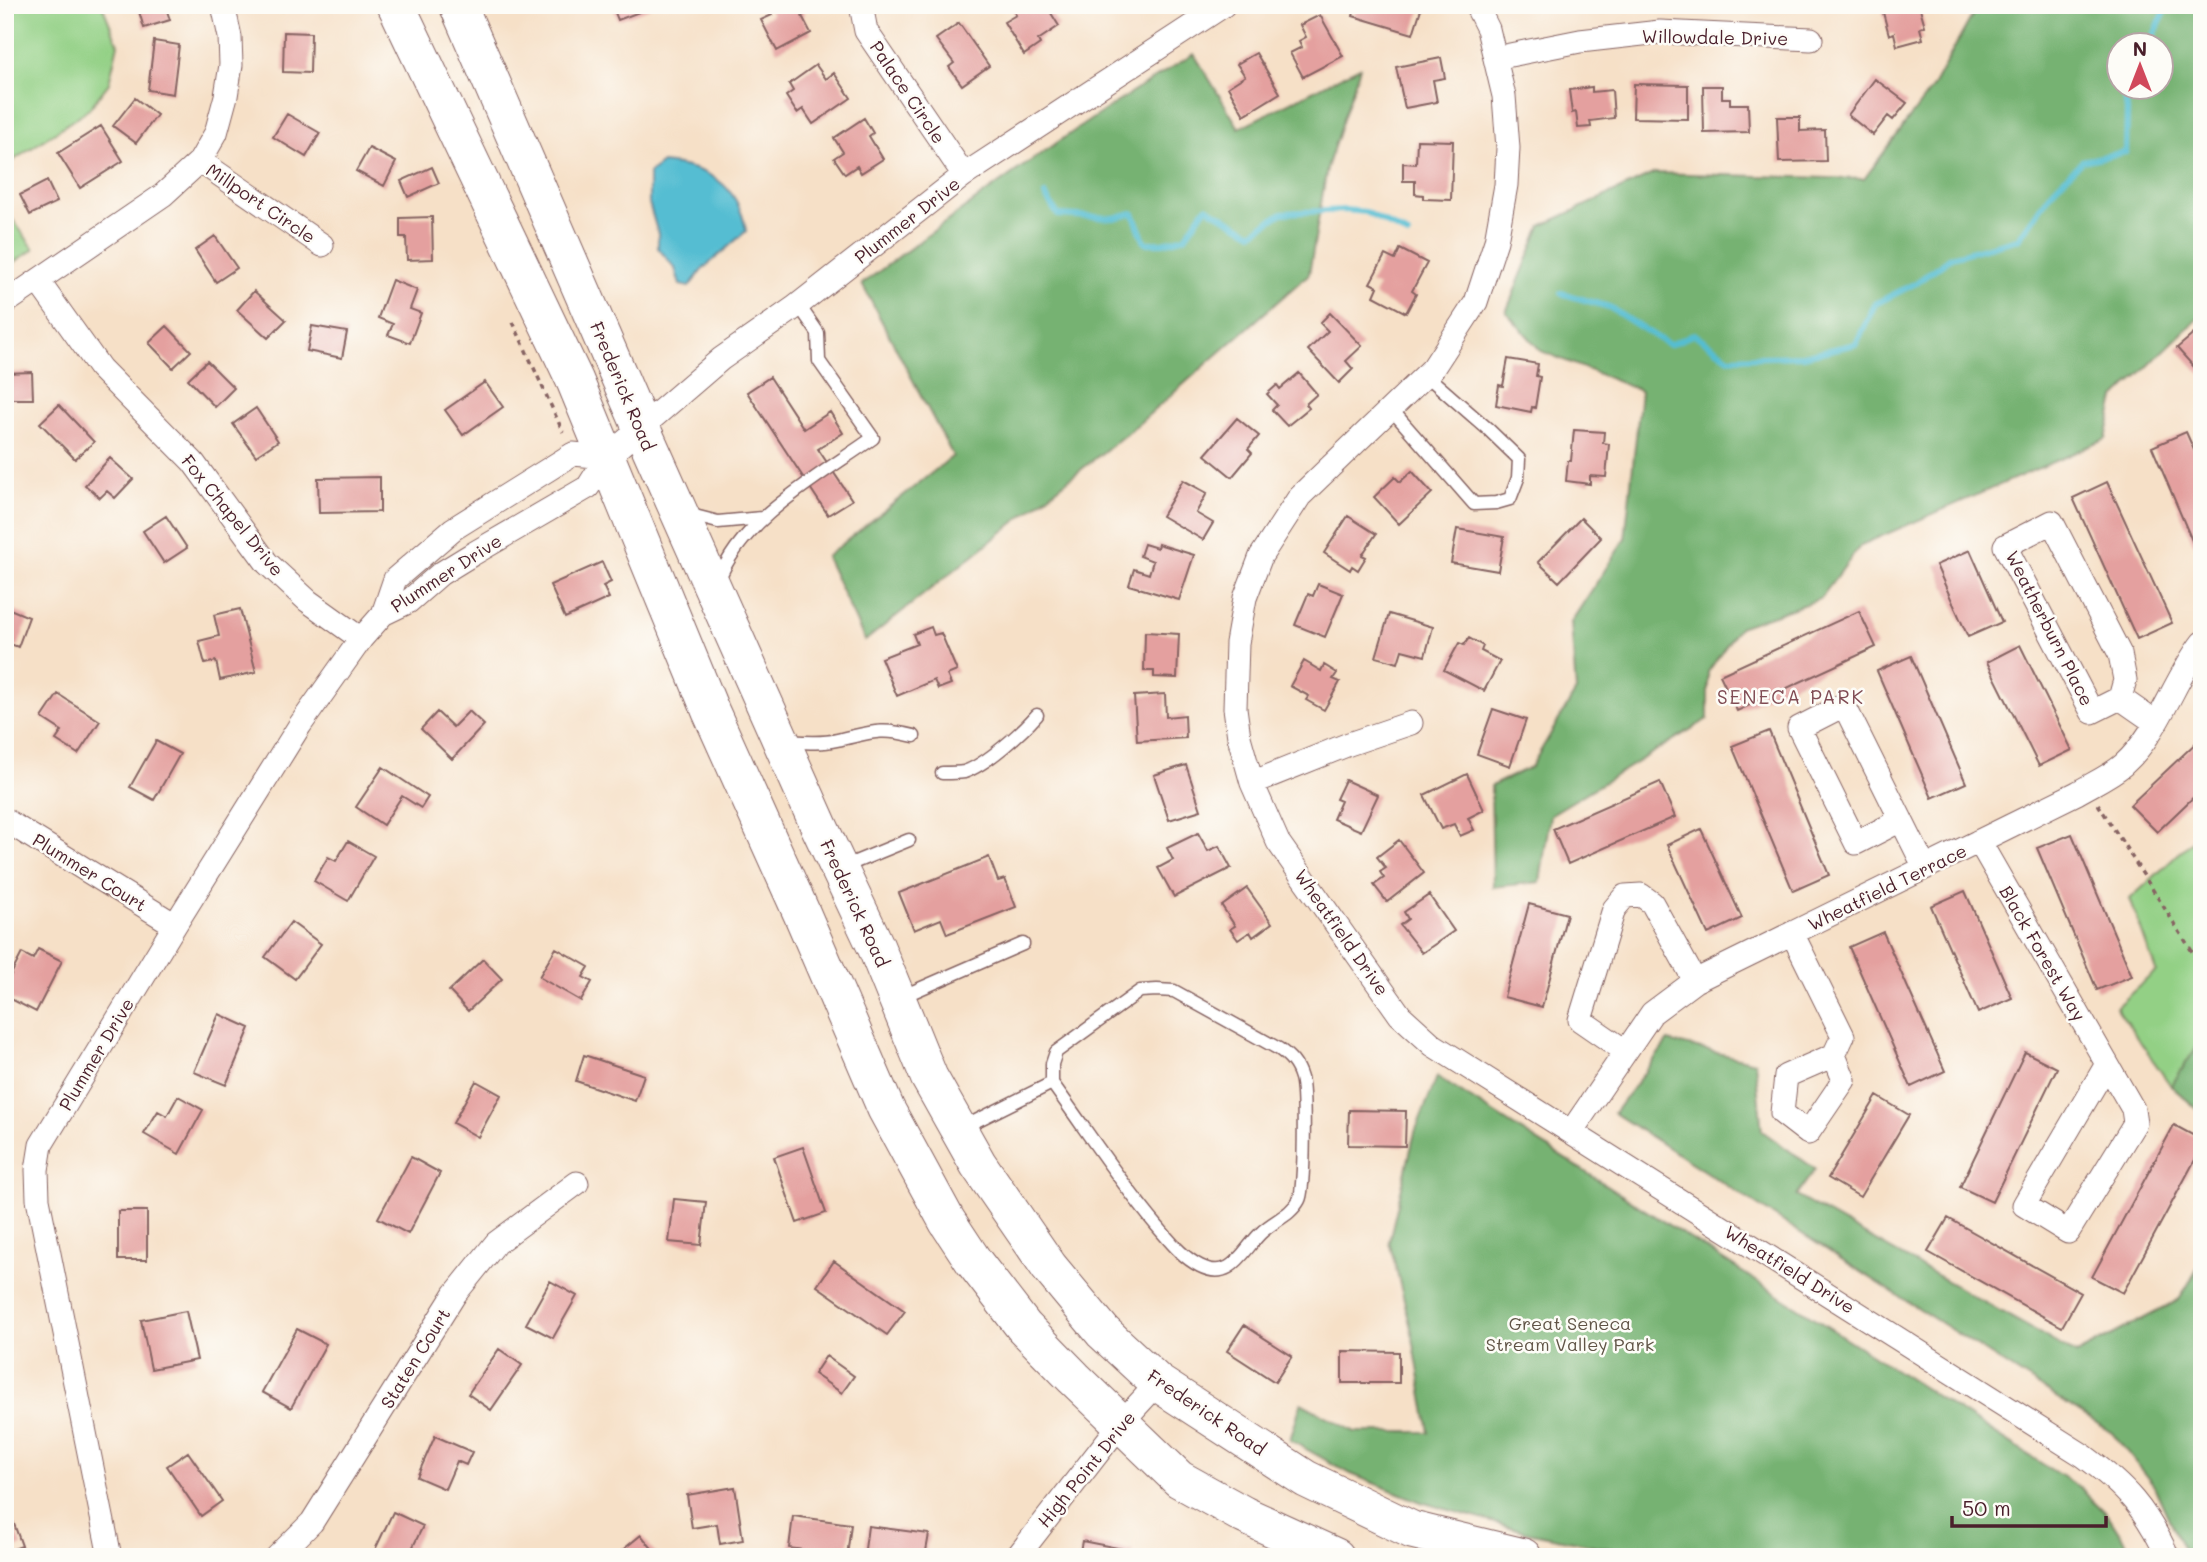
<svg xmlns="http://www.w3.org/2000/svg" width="2207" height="1562" font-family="Mali,sans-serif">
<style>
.green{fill:#93d085;stroke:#6e7858;stroke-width:2}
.forest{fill:#76b272;stroke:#60684e;stroke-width:2;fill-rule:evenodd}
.water{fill:#55bdd2;stroke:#506e7e;stroke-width:2}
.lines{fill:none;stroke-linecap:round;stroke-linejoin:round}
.stream{stroke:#55bdd2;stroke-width:6}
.building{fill:#e4a09f}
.lane-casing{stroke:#866362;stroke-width:15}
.street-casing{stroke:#866362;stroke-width:25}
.primary-casing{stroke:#866362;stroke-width:39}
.path{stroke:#866362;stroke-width:3.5;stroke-dasharray:5 5;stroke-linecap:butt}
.lane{stroke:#fff;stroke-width:12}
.street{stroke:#fff;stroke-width:23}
.primary{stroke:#fff;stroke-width:37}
.labels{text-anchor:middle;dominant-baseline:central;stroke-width:5;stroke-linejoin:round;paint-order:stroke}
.street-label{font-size:18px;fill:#4a1f2b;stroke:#fdfcf7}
.park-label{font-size:18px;fill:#605446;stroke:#fdfcf7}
.neighbourhood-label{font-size:19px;letter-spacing:2px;fill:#804c54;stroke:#fdfcf7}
</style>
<rect width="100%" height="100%" fill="#fdfcf7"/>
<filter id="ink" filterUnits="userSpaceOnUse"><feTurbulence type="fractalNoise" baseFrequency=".0143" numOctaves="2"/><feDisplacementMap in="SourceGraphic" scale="14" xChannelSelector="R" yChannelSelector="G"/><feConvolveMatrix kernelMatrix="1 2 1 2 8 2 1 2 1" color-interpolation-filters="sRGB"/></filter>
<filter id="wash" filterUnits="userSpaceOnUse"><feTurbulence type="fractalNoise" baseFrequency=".00686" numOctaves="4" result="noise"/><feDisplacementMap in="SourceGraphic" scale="28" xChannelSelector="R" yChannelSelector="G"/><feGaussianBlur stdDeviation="1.57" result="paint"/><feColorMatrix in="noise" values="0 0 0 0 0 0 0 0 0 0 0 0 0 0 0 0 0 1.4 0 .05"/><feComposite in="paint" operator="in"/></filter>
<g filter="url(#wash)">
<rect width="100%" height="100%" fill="#f6e0c7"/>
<path class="green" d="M5,5h97l16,39 -9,39 -20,26 -84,57z
M5,209l29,40 -25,17 -4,-5z
M2202,832v207l-31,47 -55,-79 40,-36 -26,-72z"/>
<path class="forest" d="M1969,5h233v309l-87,84 -9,41 -245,106 -41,54 -81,28 -31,45v47l-158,96 -10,67 -47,5 -2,-101 40,-19 45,-76 -5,-69 54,-83 16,-148 -100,-40 -35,-39 35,-86 114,-53 209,6 68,-91 40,-72zM2120,46h42v42h-42z
M1194,54l45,74 121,-61 -33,101 -18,106 -173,152 -271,215 -39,-84 127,-101 -91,-172c106,-79 218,-162 332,-230z
M2202,1039v74l-31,-27z
M1668,1041l87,21 7,69 53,38 -19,27 280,158 103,-54 23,-39v296h-16l-32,-71 -42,-53 -498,-320z
M1437,1077l643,411 30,30 25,39h-484l-124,-25 -106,-30 -70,-28 -61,-34 11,-37 54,29h74l-17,-100 -23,-91 26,-109z"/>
<path class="water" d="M662,163c46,4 76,20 84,68l-44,39 -13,17 -9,-2 -5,-17 -17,-20v-14l-9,-31v-30z"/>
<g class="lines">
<path class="stream" d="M2149,46l19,-41
M1045,195l13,20 56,3 19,-5 12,30h18l22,-6 21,-30 46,26 30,-20 63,-3 21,2 42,23
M1561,293l48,14 60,38 25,-11 35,24 74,-2 53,-12 19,-40 41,-21 35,-26 67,-18 36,-50 28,-28 44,-9 1,-41 -3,-23"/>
</g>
<g id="blocks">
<path class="building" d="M137,5h28l5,15 -26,8z
M280,5h21v1l-19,5z
M612,5h37l1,3 -32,12z
M774,5h27l4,9 -3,2 9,17 -34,18 -16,-31 11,-5 -4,-7z
M1018,5h28l13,21 -21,14 2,4 -16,11 -20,-33 12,-7 -4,-6z
M1078,5h21l-14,10z
M1356,5h53l12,4 -8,25 -60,-18z
M1881,5h38l6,21 -5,2 3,11 -26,7 -3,-13 -5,2z
M1320,15l23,41 -40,21 -13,-24 12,-6 -3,-6 7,-4 -6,-12z
M959,23l30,43 -27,19 -13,-18 5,-4 -18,-24z
M284,32l27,1 -1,40 -27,-1z
M154,41l25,4 -6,49 -25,-4z
M1256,53l24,40 -36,22 -16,-28 17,-11 -8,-12z
M1441,58l4,20 -12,2 4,22 -32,6 -9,-41z
M816,65l10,14 8,-6 17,25 -38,26 -10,-15 -6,4 -11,-17 7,-5 -4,-7z
M1875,79l32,24 -14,17 -5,-4 -15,19 -25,-20z
M1634,84l54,1v34l-55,-1z
M1703,86h19v12h8v6h18l1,28 -45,1z
M1592,87v5l20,-2 2,28 -24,3 1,6 -13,1 -2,-16 -4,1 -3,-23z
M135,98l22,17 -21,28 -23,-17z
M287,114l33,19 -14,24 -33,-20z
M1777,117h23v14l25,-1 1,31 -47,1z
M864,118l9,15 -4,3 14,23 -22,14 -4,-7 -12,8 -11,-16 9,-6 -9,-14z
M101,126l22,35 -43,27 -22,-35z
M1417,140l36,1 -2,59 -28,-1v-4l-8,-1v-13h-12v-18l13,1z
M369,148l27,14 -12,24 -28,-15z
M432,167l7,16 -31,14 -7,-16z
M47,181l10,21 -27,13 -10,-20z
M432,217l1,42 -26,1 -1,-23h-6v-19z
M215,236l22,32 -21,14 -21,-32z
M1400,249l27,14 -15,28 4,3 -10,19 -32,-17 4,-9 -8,-4 15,-28 10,5z
M392,280l25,10 -7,19 11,4 -11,30 -22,-8 5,-11 -15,-6z
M254,291l32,29 -18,18 -31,-28z
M1330,313l32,33 -16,15 7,8 -14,14 -31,-33 20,-19 -8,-8z
M167,326l24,25 -18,17 -24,-25z
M312,326l35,6 -5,26 -35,-7z
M2202,327v49l-25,-28z
M1508,359l30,5 -2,12 4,1 -5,31 -3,-1 -1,5 -35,-7 3,-20 4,1z
M207,361l27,27 -19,19 -27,-28z
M32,372l1,27h-28v-26z
M1299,373l18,21 -11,10 3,4 -22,18 -15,-16 5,-5 -10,-11 10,-9 3,4z
M770,377l34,52 26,-17 13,21 -25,16 34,51 -24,15 -81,-123z
M485,382l18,25 -40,28 -18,-25z
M59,405l35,37 -19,17 -35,-36z
M256,408l22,33 -22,15 -23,-32z
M1237,418l22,18 -11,13 4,4 -20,24 -27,-22z
M1574,430l30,2 -1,11 6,1 -3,33 -16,-1v8l-24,-3 2,-20h3z
M2186,432l16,36v96l-50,-117z
M110,458l23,21 -18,19 -8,-7 -7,7 -15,-13z
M1412,471l20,22 -33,31 -25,-27 21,-20 5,5z
M380,477v35l-61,1 -1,-35z
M1183,480l24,13 -11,20 17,10 -10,17 -41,-24z
M2107,482l65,141 -35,16 -64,-141z
M166,516l21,32 -23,15 -21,-32z
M1348,516l28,18 -14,21 4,2 -8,13 -6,-4 -2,4 -26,-17z
M1581,518l20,20 -42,44 -21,-20z
M1457,529l47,8 -6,34 -47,-8z
M1144,544l13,4 1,-4 36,11 -15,45 -50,-15 5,-16 15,5 4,-13 -13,-5z
M1970,550l32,72 -34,15 -32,-72z
M602,562l9,20 -8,4 6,12 -44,20 -15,-33z
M1318,584l25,10 -18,43 -30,-12 13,-31 5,2z
M5,607l24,10 -11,30 -13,-5z
M240,609l16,63 -36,8 -4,-19 -11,3 -6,-23 20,-5 -5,-21z
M1859,611l17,36 -139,64 -17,-36z
M1389,614l44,13 -8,29 -23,-6 -4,13 -22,-6z
M931,627l3,8 7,-2 16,38 -10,4 4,9 -13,5 -4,-9 -37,16 -16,-38 36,-14 -4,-10z
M1145,632l34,2 -2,44 -23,-1v-6h-10z
M1469,638l14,8 -2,5 19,10 -16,30 -40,-21 15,-27 5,2z
M2020,645l52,105 -33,16 -52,-104z
M1911,656l55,127 -34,15 -55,-127z
M1304,661l17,10 3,-6 13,8 -4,6 7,3 -16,28 -18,-10 3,-4 -19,-10z
M58,694l42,27 -22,33 -22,-14 6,-9 -20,-13z
M1165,694l1,23 19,-2 1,23 -49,3 -3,-45z
M1493,709l33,11 -16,46 -33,-12z
M469,711l15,14 -32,34 -31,-30 16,-17 16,15z
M1769,731l60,144 -36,16 -61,-145z
M2202,737v52l-45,43 -27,-27z
M156,741l24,13 -26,46 -24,-13z
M1186,765l15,45 -32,10 -15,-45z
M383,767l45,30 -7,11 -19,-12 -19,29 -27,-18z
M1467,774l17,36 -16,8 6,12 -14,6 -6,-12 -13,5 -17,-34z
M1345,780l33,15 -17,36 -28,-12 8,-18 -5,-2z
M1660,782l15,35 -107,47 -15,-35z
M1701,829l41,89 -34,16 -41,-89z
M1198,833l10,18 11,-5 12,22 -57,29 -16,-29 15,-8 -6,-12z
M2072,834l60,142 -35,14 -60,-142z
M1399,840l25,33 -37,29 -13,-17 10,-7 -4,-6 6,-4 -9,-11z
M348,841l26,15 -26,45 -34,-20 14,-24 8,4z
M989,857l9,24 7,-2 11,28 -69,27 -6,-15 -27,11 -15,-37z
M1247,888l25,35 -19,14 -3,-5 -12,8 -8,-11 5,-3 -13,-20z
M1965,891l47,107 -34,15 -47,-107z
M1429,895l25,36 -32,22 -22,-28 8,-6 -4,-7z
M1529,904l38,10 -25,93 -38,-10z
M291,922l30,22 -26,35 -30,-22z
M1883,932l62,139 -34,16 -62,-140z
M556,948l33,19 -6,10 9,5 -11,19 -42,-24z
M38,949l24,12 -26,51 -31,-16v-10l17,-33 11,6z
M483,959l19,20 -34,32 -19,-20z
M219,1014l31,14 -24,57 -32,-13z
M2025,1052l32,16 -65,134 -32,-15z
M584,1055l60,20 -9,26 -59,-20z
M476,1081l25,14 -23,42 -25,-14z
M178,1096l25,14 -24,44 -35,-20 14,-23 9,5z
M1877,1096l32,19 -49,82 -32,-19z
M1349,1110l57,1 -1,35 -57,-1z
M2174,1125l28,15v7l-79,146 -31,-16z
M803,1147l23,66 -29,10 -23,-66z
M411,1157l29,16 -32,61 -30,-16z
M674,1199l32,3 -5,43 -32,-3z
M118,1211h29v49h-29z
M1948,1218l133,75 -19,34 -134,-75z
M834,1261l71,50 -18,24 -70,-49z
M550,1281l27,15 -24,42 -27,-14z
M186,1311l11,49 -46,9 -10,-49z
M1244,1325l48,31 -17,26 -48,-31z
M297,1329l29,15 -35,64 -29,-16z
M499,1349l23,16 -31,45 -23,-16z
M1342,1351l57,1v31h-57z
M826,1356l28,20 -12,17 -28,-19z
M435,1436l37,16 -6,13 -9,-4 -12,28 -28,-12z
M188,1452l34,49 -21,15 -34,-50z
M735,1487l8,53 -23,4 -3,-20 -25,4 -5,-33z
M5,1499l17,47 -17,6z
M393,1512l30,14 -15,31 -14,-3 -1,3h-13l-7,-3z
M793,1516l58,8 -4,32 -58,-8z
M868,1526l61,8 -4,23h-61z
M641,1535l18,22h-45z
M1082,1541l51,10 -2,6h-52z"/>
</g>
</g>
<g filter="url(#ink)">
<use href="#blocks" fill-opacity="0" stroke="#866362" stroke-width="2"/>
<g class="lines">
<g class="lane-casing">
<path id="lane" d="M1391,409l83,95 22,-1 14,-4 8,-21 1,-19 -30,-29 -63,-55
M687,514l31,8 44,-4
M718,582c22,-63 102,-106 155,-144l-54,-77 -1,-28 -20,-29
M787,741c16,1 34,3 50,-1 33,-7 42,-13 77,-4
M942,773c7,0 15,0 22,-1 22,-7 58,-40 73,-57
M843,867l66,-27
M1157,990l17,1 105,58c11,8 18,15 22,29 4,13 4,112 -2,122 -8,15 -24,20 -36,31 -19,16 -30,52 -63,35 -18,-9 -30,-25 -43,-40 -38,-45 -70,-95 -105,-143v-19l4,-12 84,-61z
M901,997l122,-53
M962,1128l90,-45"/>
</g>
<g class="street-casing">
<path id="street" d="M861,5l5,26 98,144
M1476,5l12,24 16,67 4,52 -2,37 -10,56 -20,61 -43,66 -133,128 -39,60 -16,42 -8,45 -2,65 4,29 13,46 26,59 122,173 33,30 651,411c42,31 62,53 84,101
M1495,58l85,-17 80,-9 151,7
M200,161l122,84
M38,281l62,87 93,94 74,101 41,38 53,38
M5,303l158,-108 37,-34 16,-28 10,-37 5,-31 -1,-28 -7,-32
M383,614l12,-35 58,-50 120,-75 34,3
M2120,698l-28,14 -87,-166 47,-24 68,132 5,26 -5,18 36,25
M1252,783l97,-39 62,-21
M5,820l170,105
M1901,820l-45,23 -57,-115 45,-23 81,163
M1979,841l154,268 2,14 -67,109 -44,-27 83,-141
M1792,933l51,103 -9,19 10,25 -36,53 -26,-20 4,-37 48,-21
M1625,1051l-45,-31 34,-111 11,-13 16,-1 11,8 43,78
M1571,1132l81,-119 43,-32 382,-188c15,-9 33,-17 46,-28 37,-33 50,-84 79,-122
M110,1557l-72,-358 -1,-29 4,-25 134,-220 125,-200 61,-86 22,-25 25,-12 32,-28 31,-19 117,-68 19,-30 114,-98 73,-51 170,-133 260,-170
M277,1557l35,-35 143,-228 41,-51 81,-60
M1017,1557l105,-135 36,-39"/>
</g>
<g class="primary-casing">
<path id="primary" d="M396,5l179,376 136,331 91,202 84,195 61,112 27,41 50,65 50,51 105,101 65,36 92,42
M458,5l183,422 178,399 57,121 53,130 49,87 71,103 54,65 55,51 148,96 106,51 111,27"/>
</g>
<path class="path" d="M513,322l50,110
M2098,804l97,152 7,1"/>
<use href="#lane" class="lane"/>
<use href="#street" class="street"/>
<use href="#primary" class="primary"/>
</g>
</g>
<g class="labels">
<g class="street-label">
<text transform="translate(1715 37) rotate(1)">Willowdale Drive</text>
<text transform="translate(908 92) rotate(56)">Palace Circle</text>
<text transform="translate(261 203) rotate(34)">Millport Circle</text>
<text transform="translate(907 220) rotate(-38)">Plummer Drive</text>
<text transform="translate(623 386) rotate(67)">Frederick Road</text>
<text transform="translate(233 515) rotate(51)">Fox Chapel Drive</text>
<text transform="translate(446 573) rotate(-33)">Plummer Drive</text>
<text transform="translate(2050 628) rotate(63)">Weatherburn Place</text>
<text transform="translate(90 872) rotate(32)">Plummer Court</text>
<text transform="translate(1887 887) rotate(-26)">Wheatfield Terrace</text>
<text transform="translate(855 903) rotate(65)">Frederick Road</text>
<text transform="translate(1342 932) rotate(55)">Wheatfield Drive</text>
<text transform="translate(2043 953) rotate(60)">Black Forest Way</text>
<text transform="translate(96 1054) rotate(-59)">Plummer Drive</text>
<text transform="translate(1790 1269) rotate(32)">Wheatfield Drive</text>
<text transform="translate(415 1358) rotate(-58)">Staten Court</text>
<text transform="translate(1207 1412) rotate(34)">Frederick Road</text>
<text transform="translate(1086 1469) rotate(-51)">High Point Drive</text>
</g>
<g class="park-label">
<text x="1570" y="1323">Great Seneca<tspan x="1570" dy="21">Stream Valley Park</tspan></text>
</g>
<g class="neighbourhood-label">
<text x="1791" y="696">SENECA PARK</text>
</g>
</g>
<rect width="2207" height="1562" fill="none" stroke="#fdfcf7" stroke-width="28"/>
<g transform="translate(2140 66)"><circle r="33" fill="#fdfcf7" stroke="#b5a4a5" stroke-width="2"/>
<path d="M0-5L12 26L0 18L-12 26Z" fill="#d1495b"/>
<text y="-10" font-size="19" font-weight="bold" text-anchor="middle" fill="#4a1f2b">N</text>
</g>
<path d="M1952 1516v10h154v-10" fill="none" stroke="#4a1f2b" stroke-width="3.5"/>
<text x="1962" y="1516" font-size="21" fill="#4a1f2b" stroke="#fdfcf7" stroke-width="5" paint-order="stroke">50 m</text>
</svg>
